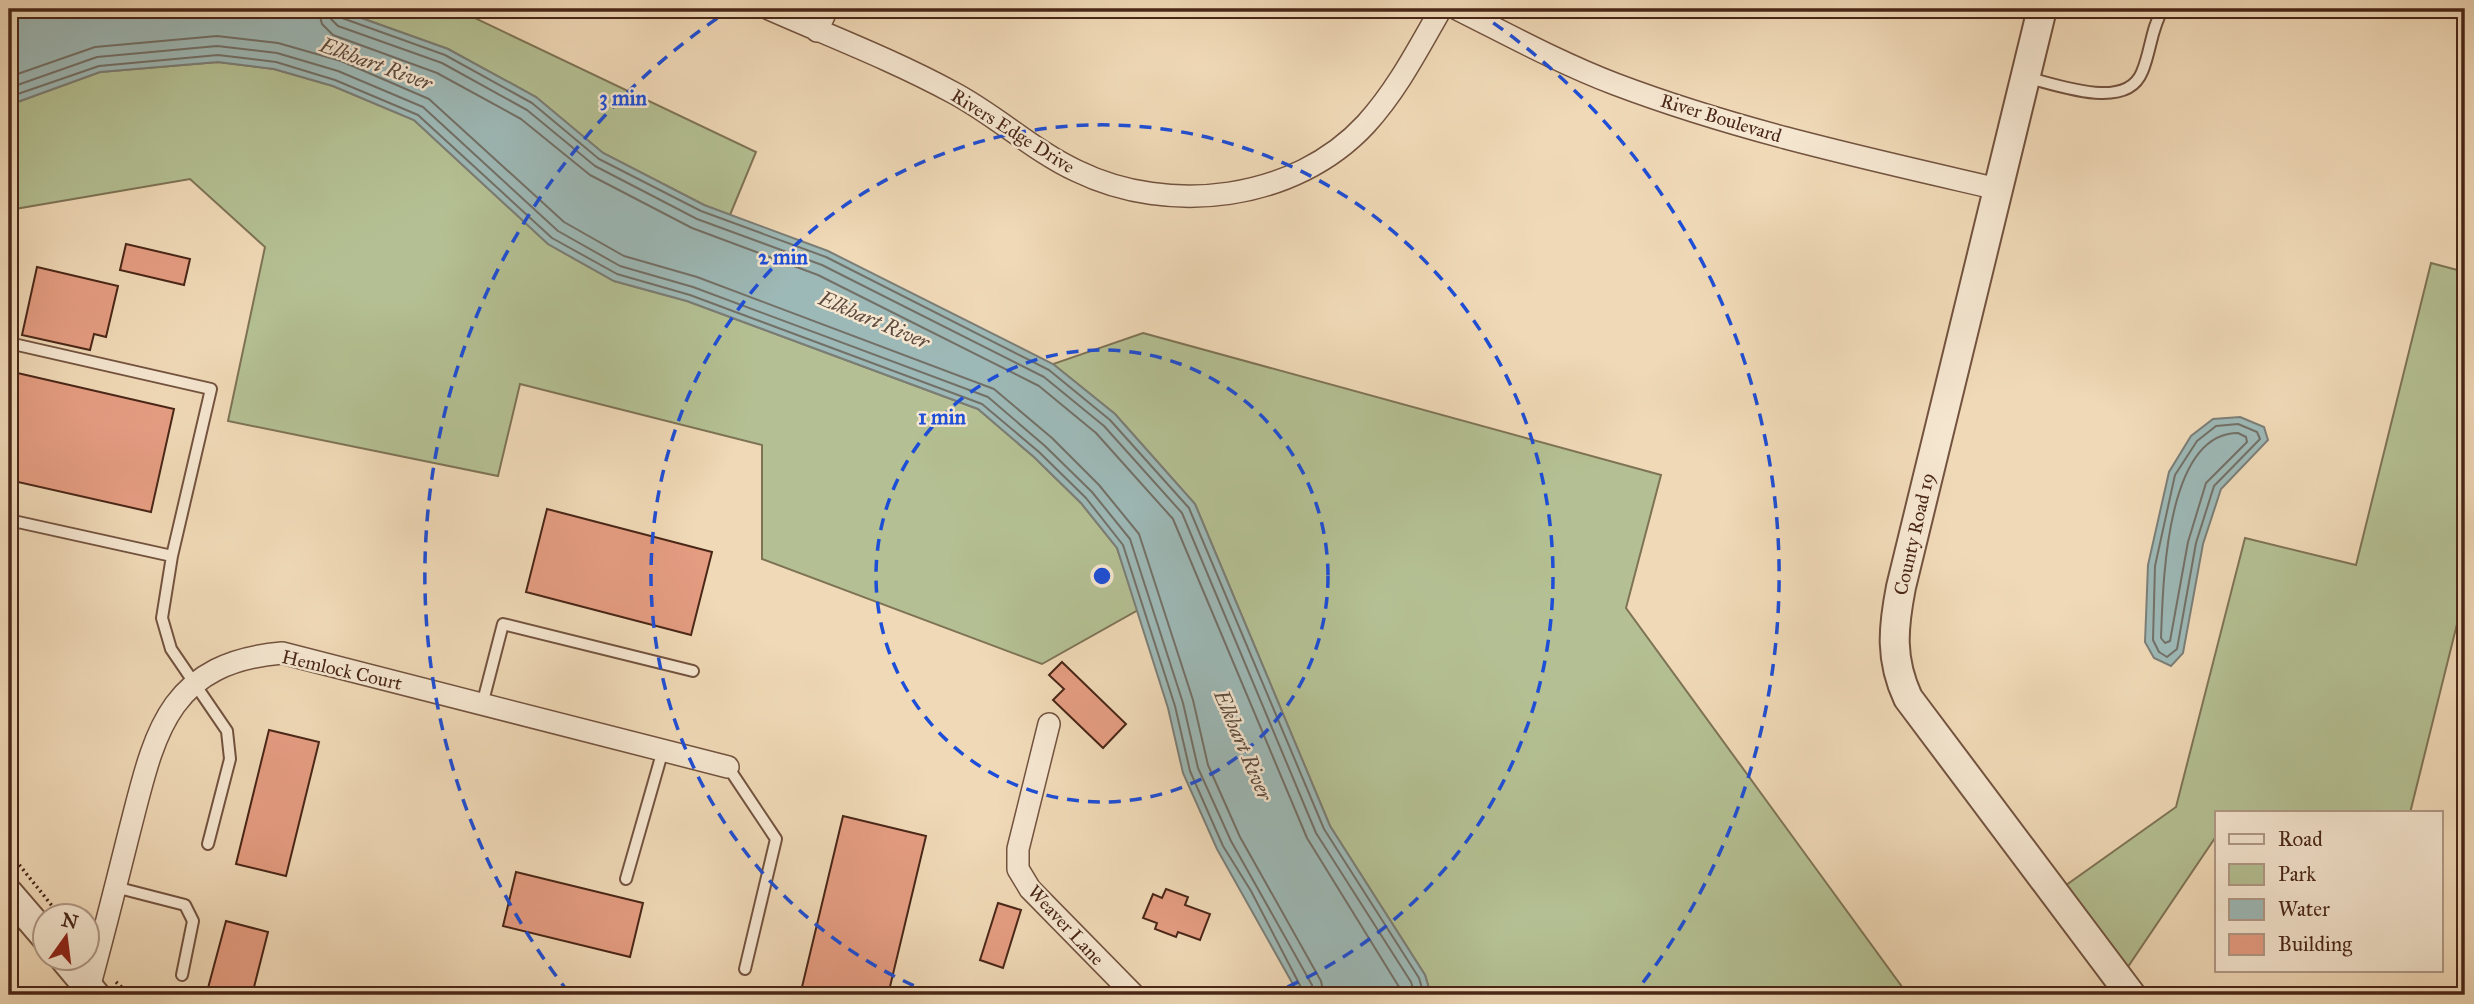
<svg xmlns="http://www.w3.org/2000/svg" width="2474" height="1004" font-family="'IM FELL Great Primer',serif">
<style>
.green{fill:#b4c093;stroke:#7e7355;stroke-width:2}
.water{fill:#9db9b7;stroke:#7b7e77;stroke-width:2}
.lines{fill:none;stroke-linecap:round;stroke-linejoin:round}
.shore{stroke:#737067;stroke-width:2}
.building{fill:#e59d82;stroke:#492617;stroke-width:2}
.service-casing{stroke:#73533f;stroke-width:14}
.minor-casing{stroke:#73533f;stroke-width:24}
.tertiary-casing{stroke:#73533f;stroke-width:32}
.path{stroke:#492617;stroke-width:3.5;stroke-dasharray:2 3.5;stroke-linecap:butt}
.service{stroke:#f5e6d0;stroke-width:10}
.minor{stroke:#f5e6d0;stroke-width:21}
.tertiary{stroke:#f5e6d0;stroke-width:28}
.ring{fill:none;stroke:#1d4ed8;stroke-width:3.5;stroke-dasharray:12 9}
.labels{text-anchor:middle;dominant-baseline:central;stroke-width:5;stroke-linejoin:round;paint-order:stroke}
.street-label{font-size:19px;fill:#492617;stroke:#f5e6d0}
.water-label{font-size:21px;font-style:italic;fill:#5e4b3f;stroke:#f5e6d0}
.centre{fill:#1d4ed8;stroke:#f5e6d0;stroke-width:3.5}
.ring-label{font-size:21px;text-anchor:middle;font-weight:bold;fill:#1d4ed8;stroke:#f5e6d0;stroke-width:5;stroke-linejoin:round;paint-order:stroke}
</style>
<rect width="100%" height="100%" fill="#f0d9b7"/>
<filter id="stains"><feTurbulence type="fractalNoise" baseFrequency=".00286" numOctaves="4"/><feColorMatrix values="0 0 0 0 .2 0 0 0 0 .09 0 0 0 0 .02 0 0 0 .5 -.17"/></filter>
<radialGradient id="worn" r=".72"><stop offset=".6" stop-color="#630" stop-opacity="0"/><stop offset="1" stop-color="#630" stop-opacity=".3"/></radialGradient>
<path class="green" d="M336,9h120l300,143 -26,63 -26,-10 -101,-52 -67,-56 -88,-48z
M218,62l56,7 59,17 81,34 134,124 66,37 73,20 291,108 56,48 47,46 36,45 21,62 -96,54 -280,-105v-114l-242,-61 -22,92 -270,-55 37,-174 -75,-68 -181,31v-105l91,-33z
M2431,263l34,9v320l-55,221h-193v22l-98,145 -64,-87 121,-86 69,-269 111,27z
M1143,333l518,142 -35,133 282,387h-477l-6,-20 -95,-149 -135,-322 -80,-90 -62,-50z"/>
<path class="water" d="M17,9h319l112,40 88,48 67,56 101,52 124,46 225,113 62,50 80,90 135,322 95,149 6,20h-132l-82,-146 -34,-76 -15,-65 -51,-160 -36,-45 -47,-46 -56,-48 -291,-108 -73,-20 -66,-37 -134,-124 -81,-34 -59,-17 -56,-7 -118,10 -91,33v-94z
M2240,417l24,10 4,13 -47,49 -18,55 -20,109 -12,13 -17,-8 -9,-16 3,-77 21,-93 22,-36 22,-17z"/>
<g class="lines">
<path class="shore" d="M318,9l4,15 11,11 104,38 84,46 69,56 102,53 126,47 221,111 57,47 77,86 134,319 97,157
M329,9l2,10 7,7 104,37 85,47 68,56 102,53 125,46 222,112 60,49 78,87 134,320 95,149 4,13
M337,9l5,9 103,37 87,48 67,56 102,52 125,46 223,113 61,50 79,88 135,321 95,149 5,17
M9,77l86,-30 122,-11 61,7 63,18 88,38 135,123 60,34 73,21 297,112 58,49 47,47 40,49 54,166 15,65 32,72 81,144 3,14
M9,88l88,-31 120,-11 60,7 61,18 85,36 135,124 62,35 73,21 295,110 57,49 47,46 38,47 53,164 15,65 33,73 81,144 1,10
M9,97l90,-31 119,-11 58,7 59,18 83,35 134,123 65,36 73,21 292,109 57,48 47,46 37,47 52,161 15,65 33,75 28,45 54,104
M2238,424l19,8 3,7 -46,47 -18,57 -19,106 -10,8 -8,-5 -6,-12 2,-74 20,-91 22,-34 19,-15z
M2238,433l8,4 1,5 -41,41 -18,59 -18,99 -5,2 -4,-5c2,-52 4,-205 77,-205z"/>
</g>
<path class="building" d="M126,244l64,15 -6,26 -64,-15z
M37,267l81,19 -12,51 -12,-3 -4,16 -68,-15z
M13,372l161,37 -23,103 -142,-32v-90z
M547,509l165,43 -21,83 -165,-43z
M1062,662l64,62 -23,24 -50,-48 11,-11 -15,-14z
M269,730l50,12 -33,134 -50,-12z
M843,816l83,20 -38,159h-53l-33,-8z
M516,872l127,31 -13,54 -127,-31z
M1166,889l22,8 -3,8 25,9 -10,26 -22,-8 -2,5 -21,-8 2,-6 -14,-5 10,-24 9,4z
M998,903l23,7 -18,58 -23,-8z
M226,921l42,11 -16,63h-17l-27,-7z"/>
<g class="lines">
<g class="service-casing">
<path id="service" d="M2025,77c31,7 101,35 117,-5 9,-21 9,-44 21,-63
M9,343l202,46 -39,167
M9,520l163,36 -10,62 9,31 56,82 3,28 -22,85
M482,705l21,-81 190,47
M728,767l48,72 -31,130
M626,879l37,-129
M115,887l70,18 8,16 -11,54"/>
</g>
<g class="minor-casing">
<path id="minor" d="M769,9c61,27 124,51 183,83 44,23 80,58 125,79 92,45 218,30 289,-47 31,-34 52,-75 75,-115
M1457,9c52,26 103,54 158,75 124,47 254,75 383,105
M817,31l10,-22
M1049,724l-31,125v20l12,20 104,106
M89,988c14,-51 27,-103 40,-155 25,-96 36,-170 153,-180l446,114"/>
</g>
<g class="tertiary-casing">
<path id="tertiary" d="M2042,9l-141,578c-8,41 -11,72 7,111l223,297
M9,894l37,43
M64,958l31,37"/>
</g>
<path class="path" d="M9,852l44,55
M116,982l14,13"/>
<use href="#service" class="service"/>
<use href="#minor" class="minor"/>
<use href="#tertiary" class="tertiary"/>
</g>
<g class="ring">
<circle cx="1102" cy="576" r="226"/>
<path d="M933 994A451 451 0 1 1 1271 994"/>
<path d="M569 993A677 677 0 0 1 728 11M1476 11A677 677 0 0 1 1635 993"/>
</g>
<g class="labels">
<g class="street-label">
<text transform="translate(1721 118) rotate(17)">River Boulevard</text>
<text transform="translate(1013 131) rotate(32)">Rivers Edge Drive</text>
<text transform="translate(1914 534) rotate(-77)">County Road 19</text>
<text transform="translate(342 670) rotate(13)">Hemlock Court</text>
<text transform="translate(1066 925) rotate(47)">Weaver Lane</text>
</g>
<g class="water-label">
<text transform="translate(376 64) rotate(20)">Elkhart River</text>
<text transform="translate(874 320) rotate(23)">Elkhart River</text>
<text transform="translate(1243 745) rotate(67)">Elkhart River</text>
</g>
</g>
<circle cx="1102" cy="576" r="10" class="centre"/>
<g class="ring-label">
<text x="623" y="105">3 min</text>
<text x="783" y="264">2 min</text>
<text x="942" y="424">1 min</text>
</g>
<rect width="2474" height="1004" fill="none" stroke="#f0d9b7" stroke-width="35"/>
<rect x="10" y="10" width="2453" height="983" fill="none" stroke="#492617" stroke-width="3.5"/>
<rect x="18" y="18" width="2439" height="969" fill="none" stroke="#492617" stroke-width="2"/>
<rect x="2215" y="811" width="228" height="161" fill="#f5e6d0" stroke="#b09986" stroke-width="2"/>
<rect x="2229" y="834" width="35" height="10" fill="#f5e6d0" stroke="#b09986" stroke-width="2"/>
<text x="2278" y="846" font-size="21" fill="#492617">Road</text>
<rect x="2229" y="864" width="35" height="21" fill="#b4c093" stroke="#b09986" stroke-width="2"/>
<text x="2278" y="881" font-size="21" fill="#492617">Park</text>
<rect x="2229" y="899" width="35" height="21" fill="#9db9b7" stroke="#b09986" stroke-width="2"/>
<text x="2278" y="916" font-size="21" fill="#492617">Water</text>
<rect x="2229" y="934" width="35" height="21" fill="#e59d82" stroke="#b09986" stroke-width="2"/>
<text x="2278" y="951" font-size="21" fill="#492617">Building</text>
<g transform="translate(66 937) rotate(14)"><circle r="33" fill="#f5e6d0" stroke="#b09986" stroke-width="2"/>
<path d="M0-5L12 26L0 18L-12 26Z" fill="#8f2418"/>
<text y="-10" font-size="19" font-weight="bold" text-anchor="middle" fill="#492617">N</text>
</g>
<rect width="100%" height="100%" filter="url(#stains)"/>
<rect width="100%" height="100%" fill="url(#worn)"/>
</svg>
